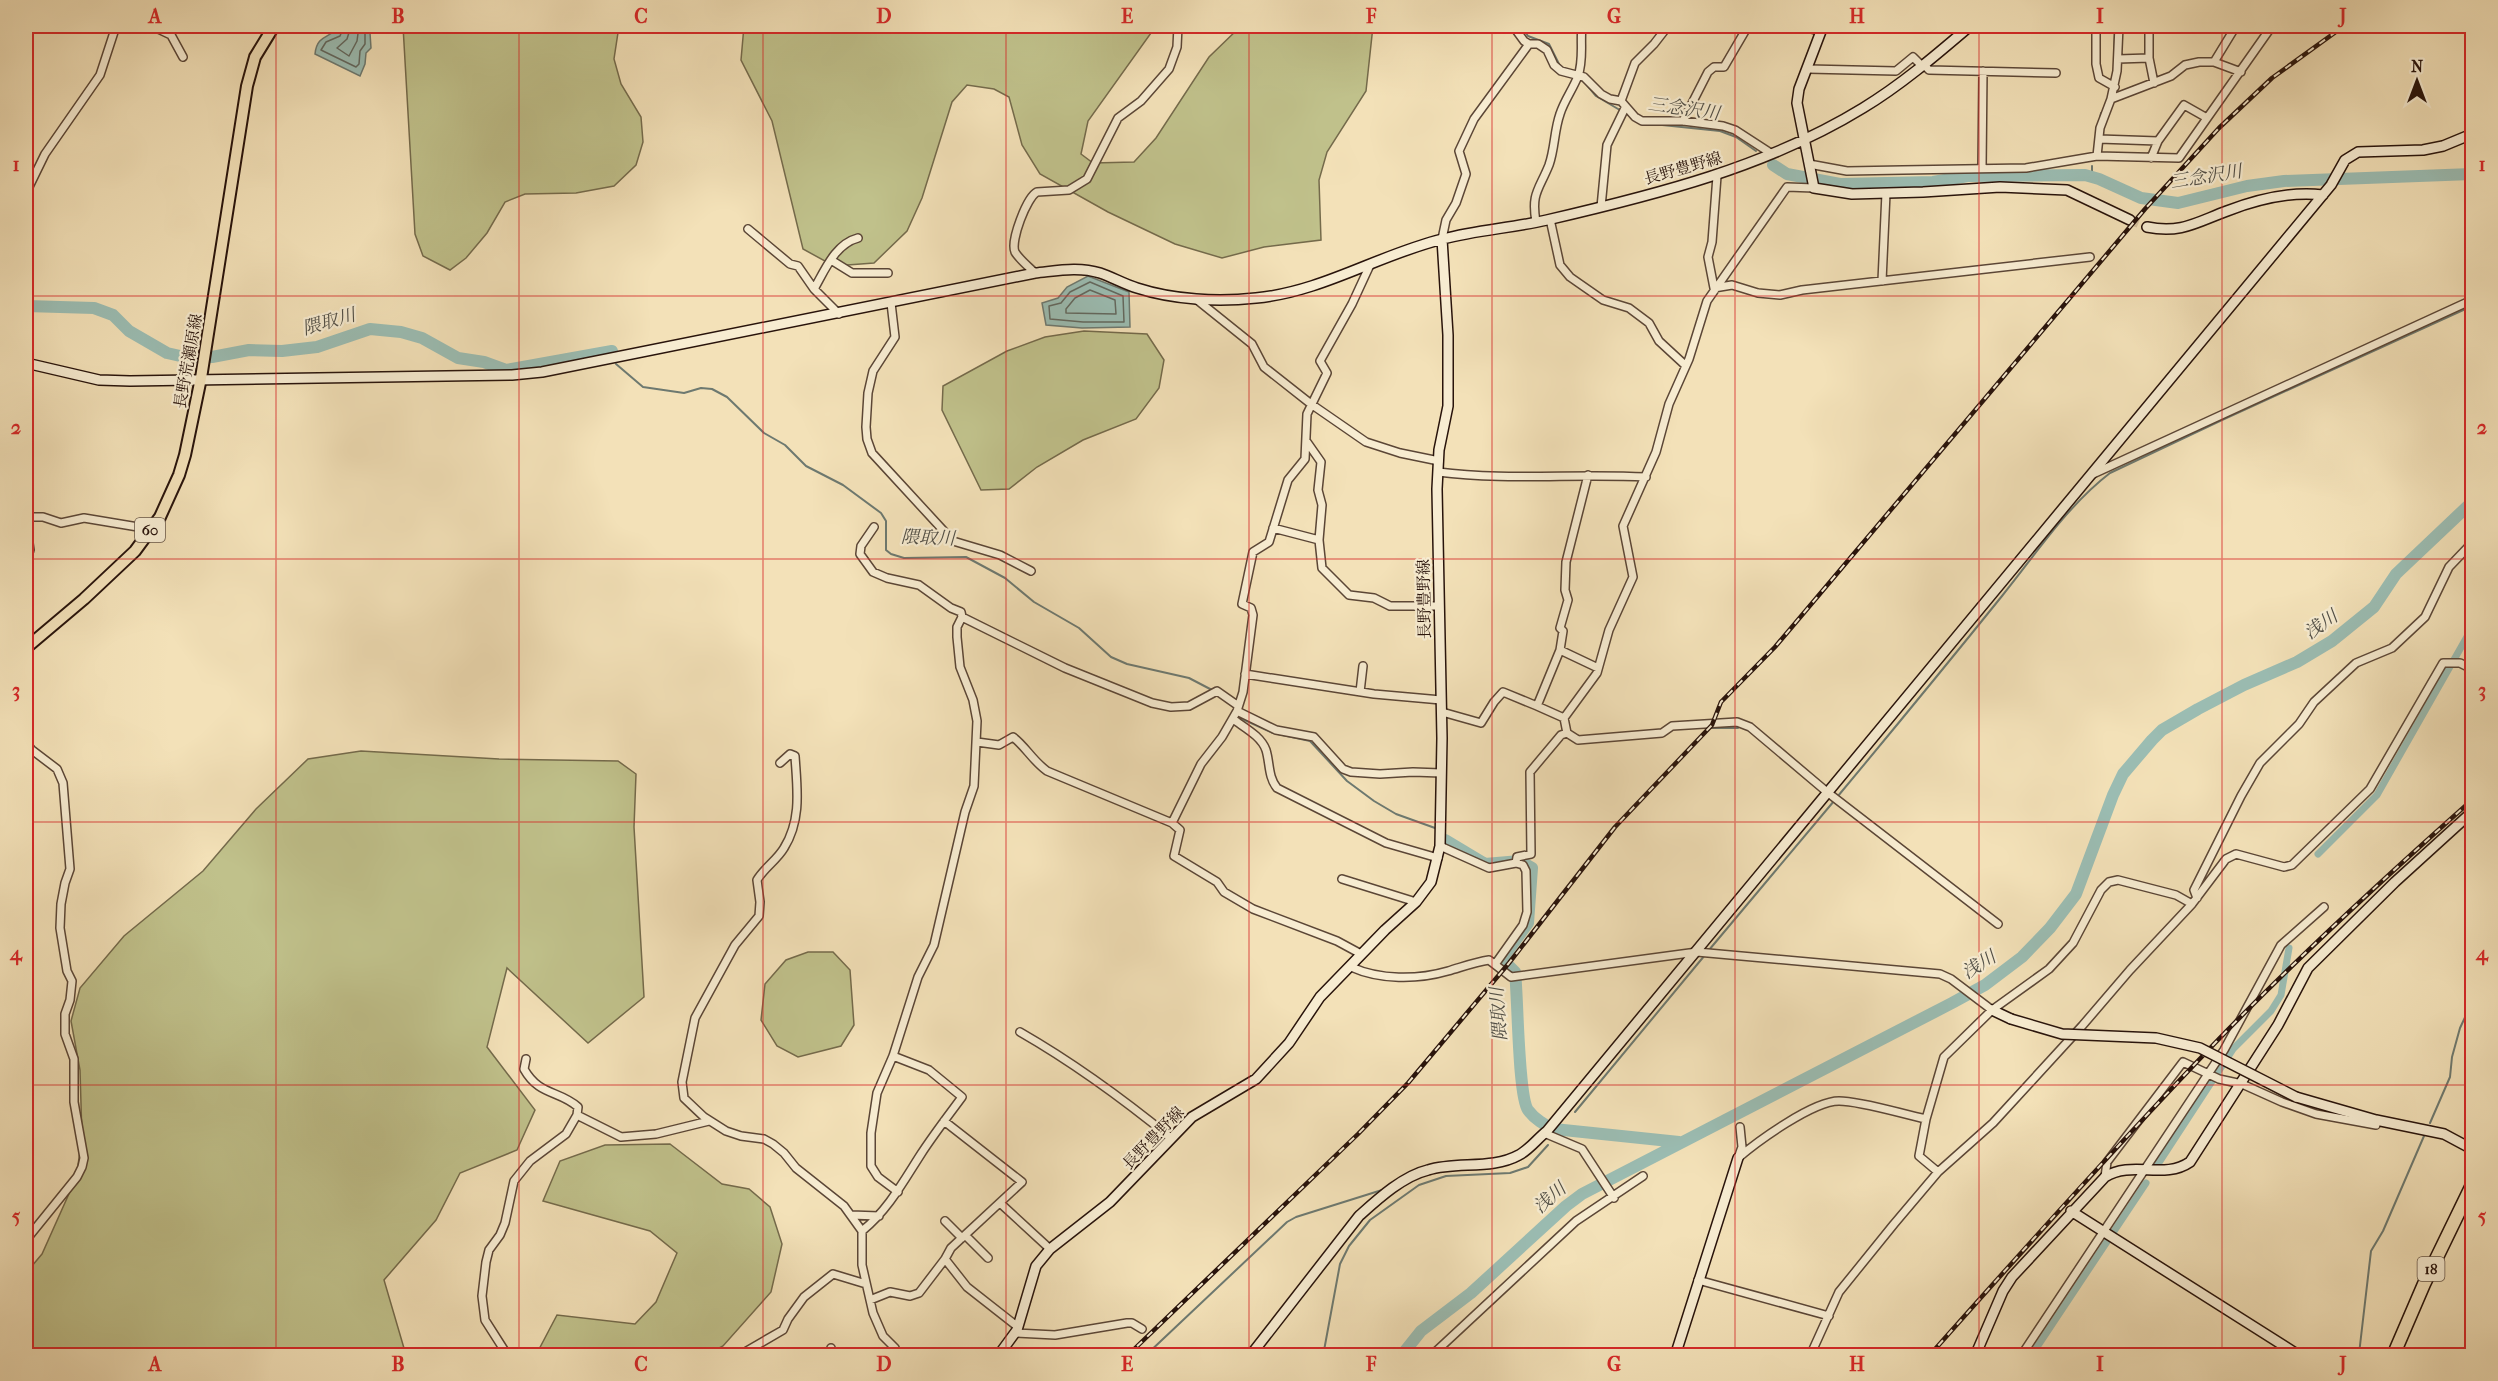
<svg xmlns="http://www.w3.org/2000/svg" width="2498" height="1381" font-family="'IM FELL French Canon','Noto Serif JP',serif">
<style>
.green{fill:#c0c18b;stroke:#746a4b;stroke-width:1.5}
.water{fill:#9bbdb3;stroke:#6d7970;stroke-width:1.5}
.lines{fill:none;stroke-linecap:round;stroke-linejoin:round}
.shore{stroke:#62685f;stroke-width:1.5}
.stream{stroke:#6d7970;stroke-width:2}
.canal{stroke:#9bbdb3;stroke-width:7}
.river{stroke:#9bbdb3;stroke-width:12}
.secondary-tunnel{stroke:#d5c29e;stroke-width:9;stroke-dasharray:9 4.5;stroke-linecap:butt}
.street-casing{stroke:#5b4636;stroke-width:10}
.secondary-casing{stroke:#28130b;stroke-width:12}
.primary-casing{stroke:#28130b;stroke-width:14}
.highway-casing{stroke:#28130b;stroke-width:15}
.street{stroke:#f7ecd1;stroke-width:7}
.secondary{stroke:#f7ecd1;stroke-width:9}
.primary{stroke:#f3e1b8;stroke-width:10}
.highway{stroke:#f3e1b8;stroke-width:12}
.rail-casing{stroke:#28130b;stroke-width:4.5}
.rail{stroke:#f7ecd1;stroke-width:2;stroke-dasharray:7;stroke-linecap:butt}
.secondary-bridge-casing{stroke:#28130b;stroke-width:12;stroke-linecap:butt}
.secondary-bridge{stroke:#f7ecd1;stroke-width:9}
.grid{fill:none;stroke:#d62828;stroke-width:1.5;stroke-opacity:0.55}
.labels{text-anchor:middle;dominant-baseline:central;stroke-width:4.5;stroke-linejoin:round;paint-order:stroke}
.shield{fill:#f7ecd1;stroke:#665446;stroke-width:1.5}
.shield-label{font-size:15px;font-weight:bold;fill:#28130b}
.street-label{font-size:16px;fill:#28130b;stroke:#f7ecd1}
.water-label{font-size:18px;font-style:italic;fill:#504e46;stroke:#f7ecd1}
.neatline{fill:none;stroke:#d62828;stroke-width:2}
.grid-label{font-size:20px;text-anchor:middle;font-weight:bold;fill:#d62828}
</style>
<rect width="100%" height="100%" fill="#f3e1b8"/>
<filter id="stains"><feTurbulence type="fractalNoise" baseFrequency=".00333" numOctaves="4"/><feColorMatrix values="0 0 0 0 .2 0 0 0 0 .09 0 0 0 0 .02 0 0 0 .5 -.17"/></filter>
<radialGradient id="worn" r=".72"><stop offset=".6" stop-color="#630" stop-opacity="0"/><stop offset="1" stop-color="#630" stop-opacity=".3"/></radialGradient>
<path class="green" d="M403,26h216l-5,33 7,25 20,33 2,25 -7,23 -22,21 -38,7 -51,1 -20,8 -18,31 -21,25 -16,12 -27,-14 -8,-22z
M744,26h412l-68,95 -7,33 12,9 41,-1 22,-24 53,-81 32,-31 80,2 1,-2h51l-7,65 -39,61 -8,28 2,60 -57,7 -42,11 -47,-14 -67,-32 -68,-38 -18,-29 -13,-48 -15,-8 -27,-4 -15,17 -30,96 -15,33 -33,32 -40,3 -31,-17 -31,-128 -31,-61z
M1084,331l63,3 17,26 -5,28 -23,31 -53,21 -46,27 -28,22 -28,1 -39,-80 1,-24 64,-35 38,-14z
M361,751l138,8 119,2 18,13 -2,53 10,170 -56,46 -81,-75 -20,79 48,63 -18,40 -57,23 -24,47 -52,60 22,75 -380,1v-83l16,-19 34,-76 6,-40 -2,-68 -9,-49 9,-33 44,-52 79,-65 53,-62 52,-50z
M808,952h25l17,18 4,55 -13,21 -43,11 -21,-11 -16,-26 4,-36 21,-24z
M670,1144l52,40 27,5 21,18 12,37 -11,48 -48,54 -17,9h-170l21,-40 78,9 21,-22 21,-49 -27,-22 -107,-30 17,-40 45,-16z"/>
<path class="water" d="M338,26h35l-3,7 1,15 -5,5 -1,11 -5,12 -45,-22c2,-21 17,-15 23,-28z
M1088,276l41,16 1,35 -48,1 -36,-3 -4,-22 16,-5 9,-11z"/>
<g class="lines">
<path class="shore" d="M344,26l-4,10 -14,6 -5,8 35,17 3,-3 1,-13 5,-7v-12l2,-6
M351,26l-4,13 -10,9 12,8 8,-15 2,-15
M1090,282l33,14 1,26h-41l-33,-3 -1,-13 12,-3 9,-11z
M1090,290l25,10 1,14 -50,-1v-4l9,-11z"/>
<path class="stream" d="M1521,26l7,10 21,8 11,22
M2114,57l1,-30
M1581,78l15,18 34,20
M1643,123l77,8 16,6 20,14
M2094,154l7,-41
M2092,177v-11
M616,364l27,23 41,6 17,-5 11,1 15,8 37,36 21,12 21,21 37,19 38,28 5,8v29l5,4 13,4 62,-1 39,21 29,24 45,26 32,29 16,7 62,14 23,12
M1238,717l35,16 37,8 37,40 27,20 22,13 39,14
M1688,728h50
M1838,796c55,-66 110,-133 164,-200 34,-42 65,-90 108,-123l112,-53 250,-114
M1709,950l125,-149
M1575,1112l130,-157
M2430,1123l20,-46 2,-20 8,-29 7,-15 5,-28
M2359,1354l12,-103 12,-20 41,-95
M1145,1356l142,-134 9,-5 86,-27
M1323,1356l17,-92 9,-18 21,-26 49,-35 27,-9 64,-3 18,-6 20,-22"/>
<path class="canal" d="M2318,854l59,-59 95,-167
M2158,1164l75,-115 38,-38 10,-16 8,-47
M2031,1356l115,-173"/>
<path class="river" d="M1773,165l14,9 53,10 93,-2 35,-6 117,-1 14,4 42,19 37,5 69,-17 37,-5 188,-7
M26,306l68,2 19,7 16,16 38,22 22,5 23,-1 37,-7 33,1 35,-4 53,-18 31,3 21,6 36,20 26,4 22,8 106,-19
M1445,840l40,24 35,-3 12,7 -4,55 -26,36 13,13c3,25 3,124 13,138 6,8 17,16 26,19l125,13
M1401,1356l20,-25 50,-38 95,-87 16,-12 370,-191 33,-18 37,-28 28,-29 26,-34 37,-99 10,-21 29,-34 10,-10 36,-21 46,-24 53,-23 35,-21 42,-34 22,-33 76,-72"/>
<path class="secondary-tunnel" d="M2130,220l17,7"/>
<g class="street-casing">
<path id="street" d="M138,26h7
M152,26l19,9 12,22
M1802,26l19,6
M2080,26v3l31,-3
M2149,26v32l5,25
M2171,26l19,3 1,-3
M2096,27v37l3,14 16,9
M1529,44h9l9,6 7,15 7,6 23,6 17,17 9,5 11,2 14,16 7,4h41l40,5 12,4 37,24
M2118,59l31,-1
M2214,62l22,-36
M1924,65l5,5 127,3
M1808,69l88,2 17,-14 9,9
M2111,99l6,-28 2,-45
M1621,101l14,-38 19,-19 14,-18
M1683,121l25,-49 6,-5h10l24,-41
M2099,139l59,2 26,-36 23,13
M2097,156l3,-28 11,-29 60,-23 14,-11 14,-3h15l27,10
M2151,158l7,-17
M1809,164l38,7 56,-1 123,-2 71,-12 82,2 93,-132
M1982,168l1,-97
M1717,176l-5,66 -4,15 6,31 18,-3 26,8 22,2 22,-5 288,-33
M1814,188l-27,-1 -80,114 -18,58 -20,45 -13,48 -33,74 10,51 -24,53 -12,43 -33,45 3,15 11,7 84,-7 10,-7 65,-4 13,5 77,65 171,132
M26,193l19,-39 55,-79 16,-49
M1601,207l6,-62 18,-37
M1550,219l10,46 10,12 33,23 26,8 20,15 10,18 26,24
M1536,222c-5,-29 3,-32 13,-57 6,-17 5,-34 11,-51 4,-13 13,-25 18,-38 6,-17 2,-33 4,-50
M748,229l42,35 8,2 16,23 25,25
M1442,239l4,-19 10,-17 10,-29 -7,-23 15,-32 55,-75 -5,-3 -11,-15
M831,260l21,13h36
M1035,273c-6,-6 -16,-14 -20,-21 -5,-11 12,-55 22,-60l32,-2 18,-11 31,-61 23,-17 28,-32 8,-22 1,-21
M1882,281l4,-88
M814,289c11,-19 21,-45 44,-51
M1196,299l56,45 12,23 47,37 55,38 34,11 39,8
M891,303l4,34 -22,34 -5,22 -2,34 1,12 5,14 81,88 47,14 31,16
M1307,442l14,20 -3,28 4,15 -3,35
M1438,472c69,9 138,1 208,5
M2093,474l379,-174
M1588,475l-22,87 -1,28 3,10 -8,28 3,3 -3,19 38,18
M26,517h17l18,6 23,-5 66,11
M26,523l4,27 -4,2
M874,527l-13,19 -1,8 13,18 14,6 32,7 32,23 10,4 1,5 103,51 87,35 19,4 18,-1 28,-15 20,14
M1273,528l46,12 3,28 27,27 25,3 16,8h49
M1560,650l-23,56 27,12
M1245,674l129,20 67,6
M1360,692l3,-26
M1237,711l39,19 38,7 29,32 8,3 29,2 33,-2 28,1
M1442,712l39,11 13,-21 9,-10 34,14
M1233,719c12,9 28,17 33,31 4,13 2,27 11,38l109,55 52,15
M977,742l22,3 14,-8c13,10 19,23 34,34l125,52 8,7 -6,26 43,26 7,10 29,17 84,32 24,13
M26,743l6,7 25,19 6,14 7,86 -5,14 -4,21 -1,24 7,43 5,10 -2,19 -5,14v20l9,25v43l10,56 -2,9 -5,10 -51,63
M780,763l10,-9 5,2c2,32 7,63 -11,92 -7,12 -20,20 -27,32l3,22 -1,14 -24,29 -40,73 -13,64 2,16 20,19 22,14 15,5 23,3 9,5 11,9 12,15 48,38 18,25v34l11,48 10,23 12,12 3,8
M1172,823l29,-59 21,-27 15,-26 6,-19 10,-77 -2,-7 -9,-4 11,-52 16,-10 19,-62 17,-21 2,-45 20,-41 -7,-12 32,-57 18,-39
M1440,846l49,22 27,-5
M1342,879l74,23
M2197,898l-3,-8 47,-94 19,-33 39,-39 15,-22 42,-39 36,-15 33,-31 24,-50 23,-24
M1496,963l27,-38 4,-13 -1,-41 -3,-6 -7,-2 1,-6 14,-3 -1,-82 31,-37 6,-2
M1351,967c29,13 66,13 97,4 14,-4 27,-9 41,-11l22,17 186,-25 243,22 11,5 41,31
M1020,1032c54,31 102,66 151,106
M526,1059l-2,10c15,27 35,21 54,38l-1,8
M944,1121l78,61 -71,66 -6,11
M1544,1133l38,16 32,49
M1738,1158c20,-17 75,-57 101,-57 22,0 63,13 87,18
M1738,1158l4,-11 -2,-20
M1938,1172l-19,-16 7,-37 18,-62 48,-47 57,-41 24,-26 28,-53 8,-8 9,-2 58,15 16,9
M2105,1177l2,-15 76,-100 36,17 23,5 40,18 34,12 60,11v-5
M898,1192l-20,-15 -7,-11v-33l6,-40 16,-37 25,-79 16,-32 31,-133 9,-26 3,-65 -4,-21 -13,-33 -3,-30v-10l5,-10
M1000,1203l50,46
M851,1215l28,1
M945,1221l17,17
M862,1231c26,-21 41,-49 59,-77 13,-20 27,-38 41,-57l-33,-27 -36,-14
M965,1235l23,23
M1698,1280l131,36
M870,1300l20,-8 20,4 9,-3 26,-34 22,28 51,40
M1015,1333l40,2 72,-12h5l10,6
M831,1348v8
M482,1356l24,-2
M508,1356l-23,-36 -3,-24 4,-34 3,-12 11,-15 5,-12 9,-42 16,-20 36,-27 11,-19 44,22 35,-3 53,-13
M738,1356l45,-26 5,-11 16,-22 29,-23 33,10
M1431,1356l145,-135 67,-45
M1810,1356l29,-64 55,-68 44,-52 55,-49 89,-97 48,-56 62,-66 34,-45 10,-5 48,13 8,-2 78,-76 73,-126h17l12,6
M2021,1356l203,-306 57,-105 43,-38"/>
</g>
<g class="secondary-casing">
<path id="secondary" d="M1823,26l-24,63 -2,14 17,85 38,6 71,-2 77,-5 67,3 63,30
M2147,227c34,7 50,-5 80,-16 31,-12 64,-20 96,-16
M26,363l73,17 31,1 382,-6 30,-3 493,-99c21,-2 43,-7 65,0 12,4 24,11 37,15 37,12 81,14 119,10 66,-6 124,-44 187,-59 34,-9 69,-11 104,-19 108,-25 220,-53 316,-112 38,-23 73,-53 107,-82
M1992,1010l19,9
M2296,1097l80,23 68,14 28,15
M2071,1211l229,145
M998,1356l19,-26 19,-64 14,-17 60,-47 82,-85 64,-38 33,-36 31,-46 65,-67 31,-28 15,-20 9,-36 2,-108 -5,-249 2,-39 9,-44v-71l-6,-96
M1250,1356l109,-140c19,-17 44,-40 69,-46 29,-9 64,0 91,-15 10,-5 19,-17 28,-24l784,-946 14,-25 13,-8 65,-2 20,-4 29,-12
M1675,1356l63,-198
M1975,1356l28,-65 9,-14 93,-100c27,-17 59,3 85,-15l88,-137 30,-57 87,-86 77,-70"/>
</g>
<g class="primary-casing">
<path id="primary" d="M26,648l58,-49 51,-48 25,-34 19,-42 6,-20 16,-77 46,-292 8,-29 19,-31"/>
</g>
<g class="highway-casing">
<path id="highway" d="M2393,1356l31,-72 48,-99"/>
</g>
<use href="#street" class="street"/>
<use href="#secondary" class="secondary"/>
<use href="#primary" class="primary"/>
<use href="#highway" class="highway"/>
<g class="rail-casing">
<path id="rail" d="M1127,1356l231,-222 50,-51 101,-120 106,-136 97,-102 9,-23 54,-55 370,-438 74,-81 53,-50 72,-52
M1929,1356c94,-106 188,-211 286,-313 82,-85 169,-165 257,-243"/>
</g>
<use href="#rail" class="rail"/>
<g class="secondary-bridge-casing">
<path id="secondary-bridge" d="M2011,1019l51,15 94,4 44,10 96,49"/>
</g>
<use href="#secondary-bridge" class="secondary-bridge"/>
</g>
<path class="grid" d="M276,26v1330M519,26v1330M763,26v1330M1006,26v1330M1249,26v1330M1492,26v1330M1735,26v1330M1979,26v1330M2222,26v1330M26,296h2446M26,559h2446M26,822h2446M26,1085h2446"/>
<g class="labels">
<g class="shield">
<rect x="135" y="518" width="30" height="24" rx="4.5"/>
<rect x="2417.5" y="1257" width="27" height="24" rx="4.5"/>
</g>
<g class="shield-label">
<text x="150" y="530">60</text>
<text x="2431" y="1269">18</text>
</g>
<g class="street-label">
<text transform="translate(1683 168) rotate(-16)">長野豊野線</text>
<text transform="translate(188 361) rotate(-80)">長野荒瀬原線</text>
<text transform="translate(1424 599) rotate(-91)">長野豊野線</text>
<text transform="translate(1153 1138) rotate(-46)">長野豊野線</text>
</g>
<g class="water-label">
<text transform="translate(1684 109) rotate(8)">三念沢川</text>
<text transform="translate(2206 177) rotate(-9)">三念沢川</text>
<text transform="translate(329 322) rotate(-16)">隈取川</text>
<text transform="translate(928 538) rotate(2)">隈取川</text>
<text transform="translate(2321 625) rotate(-35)">浅川</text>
<text transform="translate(1979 965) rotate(-32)">浅川</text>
<text transform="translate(1499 1014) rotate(-94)">隈取川</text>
<text transform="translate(1550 1198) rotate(-41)">浅川</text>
</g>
</g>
<rect width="2498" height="1381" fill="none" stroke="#f3e1b8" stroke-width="66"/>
<g transform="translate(2417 81)" stroke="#f7ecd1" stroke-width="4.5" paint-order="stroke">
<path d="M0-4.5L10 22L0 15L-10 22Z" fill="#28130b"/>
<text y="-9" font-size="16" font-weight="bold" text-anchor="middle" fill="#28130b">N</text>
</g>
<rect x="33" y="33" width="2432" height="1315" class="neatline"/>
<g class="grid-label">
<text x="155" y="23">A</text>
<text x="398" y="23">B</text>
<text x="641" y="23">C</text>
<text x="884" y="23">D</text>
<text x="1127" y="23">E</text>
<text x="1371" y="23">F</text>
<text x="1614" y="23">G</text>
<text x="1857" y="23">H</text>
<text x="2100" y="23">I</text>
<text x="2343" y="23">J</text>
<text x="16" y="171">1</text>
<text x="2482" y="171">1</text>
<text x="16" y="434">2</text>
<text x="2482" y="434">2</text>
<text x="16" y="697">3</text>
<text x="2482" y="697">3</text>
<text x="16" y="960">4</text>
<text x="2482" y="960">4</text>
<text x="16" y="1223">5</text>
<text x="2482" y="1223">5</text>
<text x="155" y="1371">A</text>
<text x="398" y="1371">B</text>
<text x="641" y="1371">C</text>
<text x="884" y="1371">D</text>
<text x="1127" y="1371">E</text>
<text x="1371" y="1371">F</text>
<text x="1614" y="1371">G</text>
<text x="1857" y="1371">H</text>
<text x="2100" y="1371">I</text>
<text x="2343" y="1371">J</text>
</g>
<rect width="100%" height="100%" filter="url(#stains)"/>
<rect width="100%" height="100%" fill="url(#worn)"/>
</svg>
